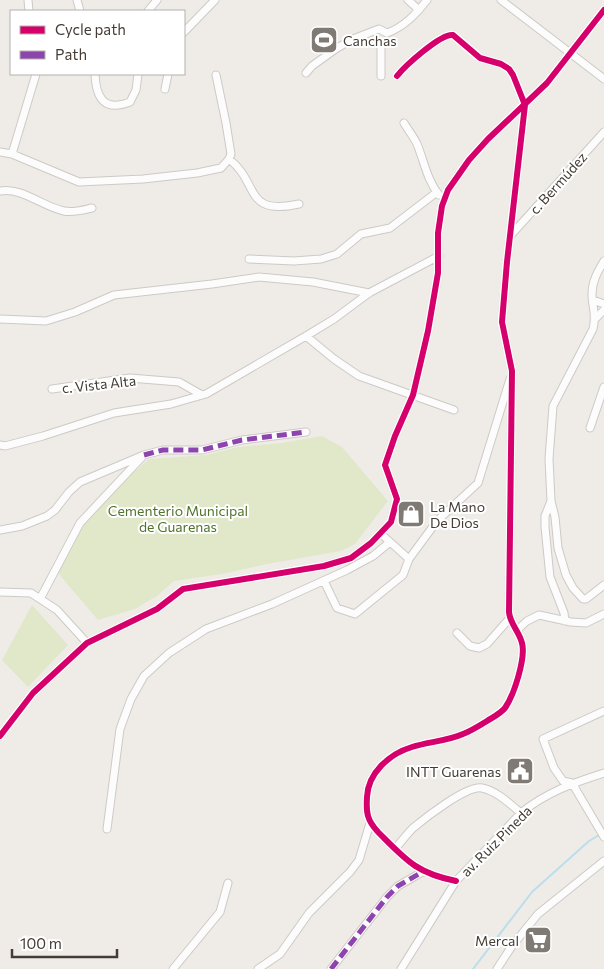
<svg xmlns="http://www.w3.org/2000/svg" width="604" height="969" font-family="Commissioner,sans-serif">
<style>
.green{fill:#e0e8c9}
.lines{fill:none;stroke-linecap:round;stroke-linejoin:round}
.stream{stroke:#badeec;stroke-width:2}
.minor-casing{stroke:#cdcac6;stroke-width:9}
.minor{stroke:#fdfcfc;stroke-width:7}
.quiet{stroke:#8e44ad;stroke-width:5;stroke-dasharray:10 5;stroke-linecap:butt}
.cycleway-casing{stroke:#fff;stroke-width:9}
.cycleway{stroke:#d6006c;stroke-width:6}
.labels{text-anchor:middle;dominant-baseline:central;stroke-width:4;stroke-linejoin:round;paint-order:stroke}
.poi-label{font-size:14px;fill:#443c35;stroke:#fff;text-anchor:start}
.street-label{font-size:14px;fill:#443c35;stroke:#fff}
.park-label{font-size:14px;fill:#50732b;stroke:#fff}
</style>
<rect width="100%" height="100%" fill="#efece8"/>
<path class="green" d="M322,436l20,11 46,54 -33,43 -14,7 -74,13 -45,10 -48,7 -17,15 -22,13 -37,11 -41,-48 23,-43 39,-44 30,-26 57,-4 32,-8 43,-4z
M32,605l36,40 -40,42 -26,-27z"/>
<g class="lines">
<path class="stream" d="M473,969l59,-77 57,-51 10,-6"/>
<g class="minor-casing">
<path id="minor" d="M28,0l1,11
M77,0l3,11
M408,0l11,10
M501,0l103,79
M148,11l9,-11
M184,32l31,-32
M387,33c17,-6 29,-19 40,-33
M306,73l6,-7 25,-18 16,-9 26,-10 8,4
M95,74c1,24 9,38 35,28l6,-12 2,-16
M381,76v-32
M397,76c8,-10 44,-43 56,-41l27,23 21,6 8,5 4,6 12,30 -18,157 -5,60 10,49 -3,241c1,12 10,19 13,31 4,15 -8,52 -17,65 -5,6 -12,9 -18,13 -8,5 -16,10 -24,13 -16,7 -35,8 -51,13 -23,7 -44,26 -45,50 -1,16 0,23 11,35 28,28 38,41 78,49
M165,89l3,-15
M404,123c4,7 10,14 13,21 7,17 10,36 22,51
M0,152l12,2 24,-80
M12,154l67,28 64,-3 54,-6 24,-5 8,-9 2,-5 -5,-31 -10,-48
M229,159c31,24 14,57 70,45
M0,191c22,-4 43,16 64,20 9,2 19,-1 28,-3
M511,235l93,-103
M249,259l45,2 27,-2 16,-5 24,-20 29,-6 47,-36
M604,261c-6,10 -12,20 -12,33 0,15 5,19 1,35l-40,77 -4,53 2,42 4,16 3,31 8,27 7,13 10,11h3l18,-14
M593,300l11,4
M596,318l8,-8
M0,319l46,2 29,-9 39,-17 98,-11 47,-7 54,5 56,11
M306,336l28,23 25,17 95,34
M52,389l78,-11 49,4 23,13
M590,428l14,-41
M0,445l5,1 38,-10 71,-23 57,-9 35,-10 100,-58 28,-17 35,-26 70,-37
M551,501l-6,15v11l5,50 14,36 1,8
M0,530l22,-4 25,-10 8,-6 14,-18 11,-10 64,-27 19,-5h39l40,-10 64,-8
M380,533l29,26
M324,581l13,27 18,6 48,-39 6,-16 28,-38 41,-38 32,-104
M0,592l31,1 26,17 30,33
M40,599l40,-76 62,-66
M516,631l11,-10 12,-6 32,7 15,1 18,-9
M457,633l13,13 9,2 8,-4 22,-25
M604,711l-61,28 11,29 9,13 9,2 32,54
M0,736l33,-43 54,-50 70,-34 26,-20 141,-23 27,-8 20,-15 20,-21 6,-23 -12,-34 10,-29 18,-41 15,-64 10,-58v-40l4,-27 6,-16 21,-30 19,-21 59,-56 57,-73
M107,829l13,-100 11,-30 13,-23 25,-23 37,-24 66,-25 75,-34 26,-14 17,-14
M395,849c6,-7 11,-14 18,-21 12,-10 54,-43 69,-40 15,3 28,16 39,25
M173,969l47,-57 8,-29
M258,969l22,-15 29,-41 41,-41 9,-12 11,-37
M331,969l56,-72 11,-11 26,-15
M401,969l55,-88 65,-68c24,-20 54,-31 83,-40
M497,969l15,-23 26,-32 66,-53"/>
</g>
<use href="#minor" class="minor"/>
<path class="quiet" d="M144,455l19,-5h39l40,-10 64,-8
M331,969l56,-72 11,-11 26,-15"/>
<g class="cycleway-casing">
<path id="cycleway" d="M397,76c8,-10 44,-43 56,-41l27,23 21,6 8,5 4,6 12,30 -18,157 -5,60 10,49 -3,241c1,12 10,19 13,31 4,15 -8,52 -17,65 -5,6 -12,9 -18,13 -8,5 -16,10 -24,13 -16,7 -35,8 -51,13 -23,7 -44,26 -45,50 -1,16 0,23 11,35 28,28 38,41 78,49
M0,736l33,-43 54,-50 70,-34 26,-20 141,-23 27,-8 20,-15 20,-21 6,-23 -12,-34 10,-29 18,-41 15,-64 10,-58v-40l4,-27 6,-16 21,-30 19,-21 59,-56 57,-73"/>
</g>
<use href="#cycleway" class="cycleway"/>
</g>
<defs>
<g id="stadium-square" transform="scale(1.4375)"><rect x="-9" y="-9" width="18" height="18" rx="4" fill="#807a74" stroke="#fff"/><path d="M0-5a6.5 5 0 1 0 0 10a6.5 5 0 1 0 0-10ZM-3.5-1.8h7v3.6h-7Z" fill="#fff"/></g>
<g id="shop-square" transform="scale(1.4375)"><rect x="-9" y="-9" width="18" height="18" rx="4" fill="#807a74" stroke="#fff"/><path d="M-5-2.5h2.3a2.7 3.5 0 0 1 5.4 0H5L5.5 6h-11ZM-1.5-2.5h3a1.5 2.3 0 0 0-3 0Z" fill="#fff"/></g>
<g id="civic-square" transform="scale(1.4375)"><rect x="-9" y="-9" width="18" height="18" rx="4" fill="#807a74" stroke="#fff"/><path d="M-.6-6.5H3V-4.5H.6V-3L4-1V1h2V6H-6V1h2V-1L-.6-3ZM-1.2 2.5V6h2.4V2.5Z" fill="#fff"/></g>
<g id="supermarket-square" transform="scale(1.4375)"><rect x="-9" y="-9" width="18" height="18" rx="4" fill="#807a74" stroke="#fff"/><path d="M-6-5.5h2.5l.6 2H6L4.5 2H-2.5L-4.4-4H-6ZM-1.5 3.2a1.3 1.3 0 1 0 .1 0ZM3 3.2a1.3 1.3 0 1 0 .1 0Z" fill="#fff"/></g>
</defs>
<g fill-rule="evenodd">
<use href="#stadium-square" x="324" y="40"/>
<use href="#shop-square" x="411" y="514"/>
<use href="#civic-square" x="520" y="771"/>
<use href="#supermarket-square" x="538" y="940"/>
</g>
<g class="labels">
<g class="poi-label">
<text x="343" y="40">Canchas</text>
<text x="430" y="506">La Mano<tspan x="430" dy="16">De Dios</tspan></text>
<text x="501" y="771" text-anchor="end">INTT Guarenas</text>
<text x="519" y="940" text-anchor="end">Mercal</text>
</g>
<g class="street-label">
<text transform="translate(558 183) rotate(-48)">c. Bermúdez</text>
<text transform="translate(99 384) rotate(-6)">c. Vista Alta</text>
<text transform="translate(496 841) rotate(-45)">av. Ruiz Pineda</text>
</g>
<g class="park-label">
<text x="178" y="510">Cementerio Municipal<tspan x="178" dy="16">de Guarenas</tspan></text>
</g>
</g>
<rect x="10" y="10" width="175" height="65" fill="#ffffff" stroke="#b4b1ae"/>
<rect x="20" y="26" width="25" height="8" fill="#d6006c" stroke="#b4b1ae"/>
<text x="55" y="35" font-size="15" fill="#443c35">Cycle path</text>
<rect x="20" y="51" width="25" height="8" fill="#8e44ad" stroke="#b4b1ae"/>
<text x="55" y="60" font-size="15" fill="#443c35">Path</text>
<path d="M12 949v8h105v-8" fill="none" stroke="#443c35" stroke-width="2.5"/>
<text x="20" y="949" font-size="15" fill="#443c35" stroke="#ffffff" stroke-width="4" paint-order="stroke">100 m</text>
</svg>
